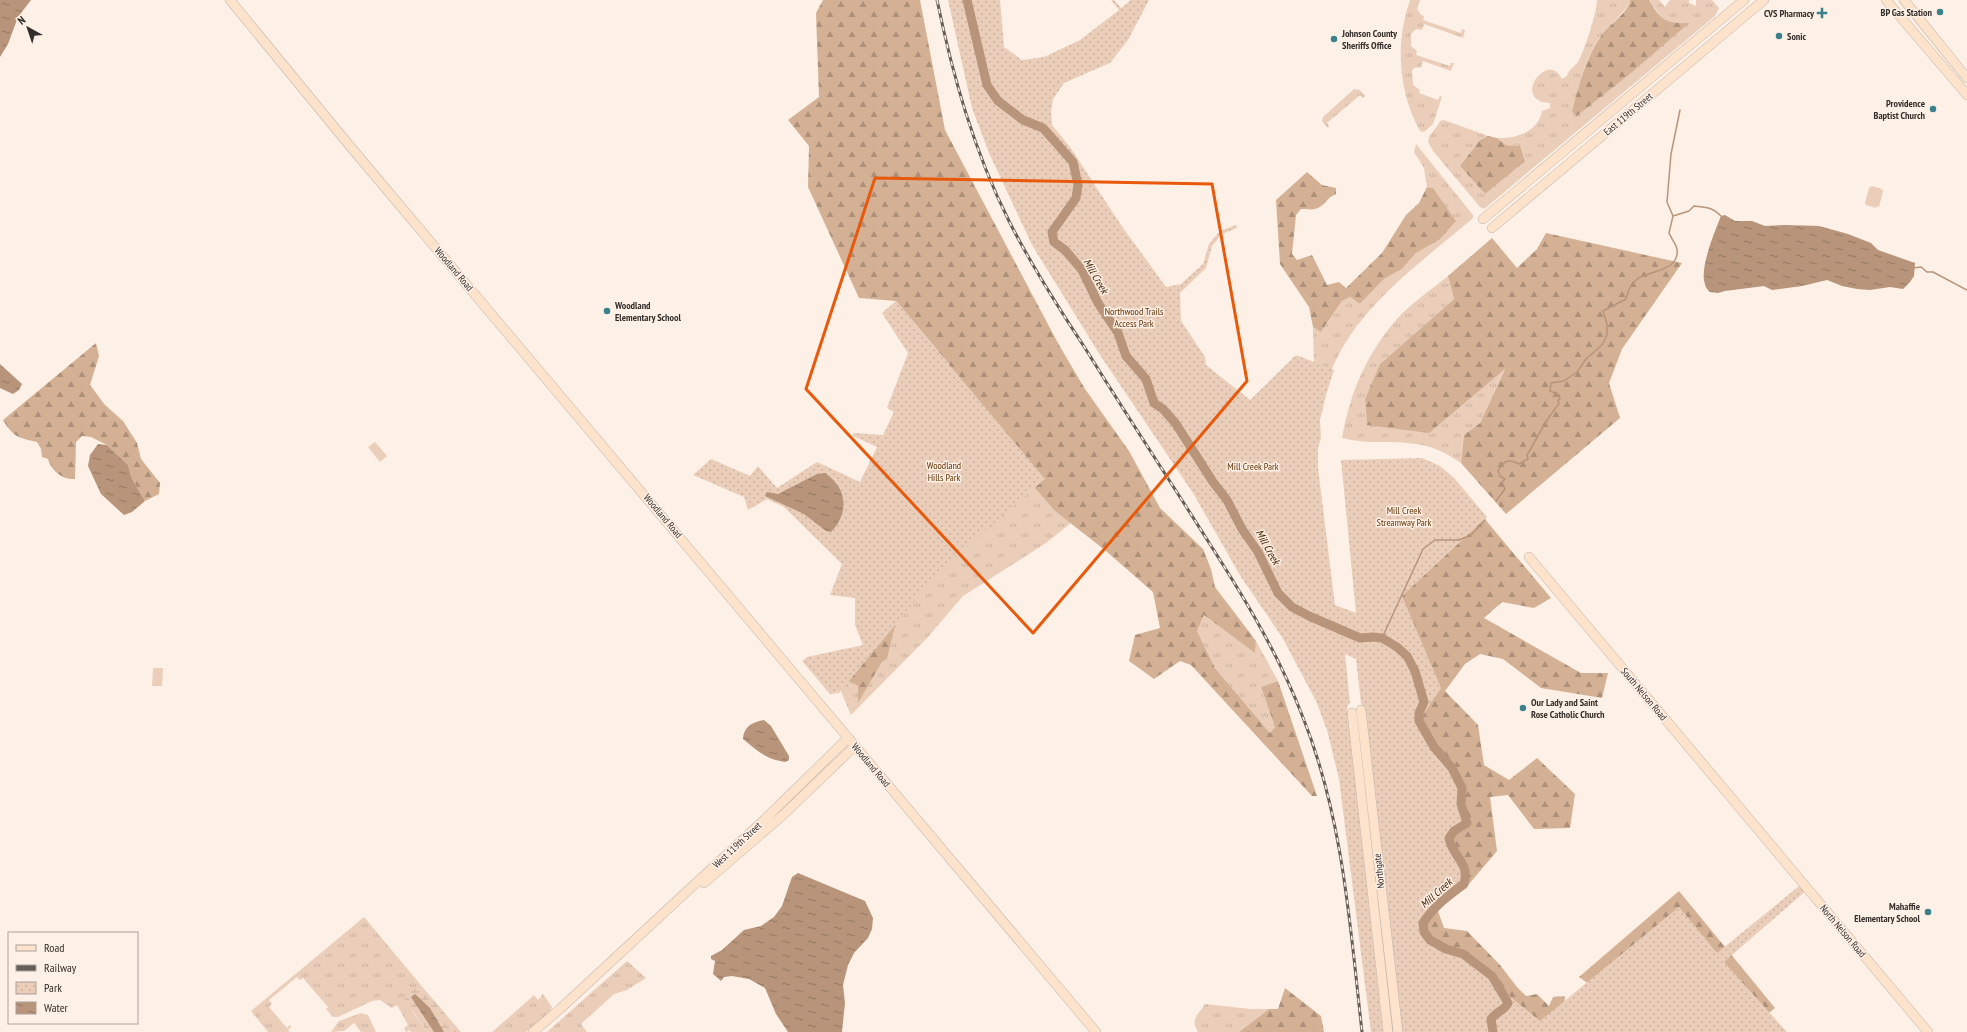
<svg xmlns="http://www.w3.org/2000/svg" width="1967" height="1032" font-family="'PT Sans Narrow',sans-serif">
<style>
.grass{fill:url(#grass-tufts)}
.forest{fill:url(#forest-firs)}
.wetland{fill:url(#wetland-marsh)}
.park{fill:url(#park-dots)}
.garden{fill:#ebceb9}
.water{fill:url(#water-ripples)}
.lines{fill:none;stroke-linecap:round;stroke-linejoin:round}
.stream{stroke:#b7947a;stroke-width:1.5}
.river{stroke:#b7947a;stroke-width:9}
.secondary-casing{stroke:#c2b6ad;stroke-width:10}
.secondary{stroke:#fde2cc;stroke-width:9}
.rail-casing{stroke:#645d58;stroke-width:3}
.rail{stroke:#fdf0e6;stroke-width:1.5;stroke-dasharray:4.5;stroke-linecap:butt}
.marked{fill:none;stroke:#e8590c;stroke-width:3;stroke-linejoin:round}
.poi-dot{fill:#3a818c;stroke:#fdf0e6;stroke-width:1.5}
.labels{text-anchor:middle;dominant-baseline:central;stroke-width:3;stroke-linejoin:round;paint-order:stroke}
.poi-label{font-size:10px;font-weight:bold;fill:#332e2b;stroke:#fdf0e6;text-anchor:end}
.street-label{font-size:10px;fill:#332e2b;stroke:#fdf0e6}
.park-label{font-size:10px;fill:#613304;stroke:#fdf0e6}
.water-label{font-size:11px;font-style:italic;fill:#472402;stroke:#fdf0e6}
</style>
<defs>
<pattern id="grass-tufts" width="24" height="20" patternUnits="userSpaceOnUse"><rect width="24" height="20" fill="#ebceb9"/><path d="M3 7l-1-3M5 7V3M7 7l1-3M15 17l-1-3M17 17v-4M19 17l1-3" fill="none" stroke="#cab19f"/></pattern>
<pattern id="forest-firs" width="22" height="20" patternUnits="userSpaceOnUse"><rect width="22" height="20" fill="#d4b195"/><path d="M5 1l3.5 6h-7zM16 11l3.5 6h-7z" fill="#ad907a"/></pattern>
<pattern id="wetland-marsh" width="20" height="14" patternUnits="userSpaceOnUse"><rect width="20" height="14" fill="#ebceb9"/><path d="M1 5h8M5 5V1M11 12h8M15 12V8" fill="none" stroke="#cab19f"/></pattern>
<pattern id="park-dots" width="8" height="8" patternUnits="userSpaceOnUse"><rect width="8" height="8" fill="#ebceb9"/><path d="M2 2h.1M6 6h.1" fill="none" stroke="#cab19f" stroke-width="1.8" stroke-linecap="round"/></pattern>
<pattern id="water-ripples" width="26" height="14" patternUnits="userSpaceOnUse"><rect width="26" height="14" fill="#b7947a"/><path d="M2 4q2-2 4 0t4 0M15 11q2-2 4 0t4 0" fill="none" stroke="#957964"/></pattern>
</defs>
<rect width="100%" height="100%" fill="#fdf0e6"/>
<path class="grass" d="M1410,0h10l-3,9 4,6 3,1 -1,4 38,13 1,-4 3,1 -2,8 -39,-14 -2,6 -6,-1 -5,5v12l6,5 -1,4 34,11 1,-3h3l-3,8 -28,-10 -2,6 -7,1 -2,3 1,14 7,5 -1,3 19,7 2,-4 2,1 -9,27 -9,8 -4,-1c-22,-40 -25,-88 -10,-131z
M1597,0h33c0,8 -26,30 -32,40 -15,23 -21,50 -21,76l53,-42 58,-51 -16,1 -9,-4 -14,-20h10l6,7 5,-7h19v3l7,3v-6h16l7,8 -4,8 -231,193 -4,-2 -47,-56 -5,-9c0,-8 9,-13 12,-21l4,-1 44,16 -8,4 -20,26 25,28 35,-48 -14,-1 -9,-7c19,1 41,-6 45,-27l8,-3v-5c-40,-2 -2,-54 12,-24l5,-3c1,-6 7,-9 11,-14 6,-10 19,-50 19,-62z
M1354,89l6,1 5,6 -2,2 -3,-3 -33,28 2,3 -1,2 -6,-7 1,-4z
M1416,144l57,71v3c-58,50 -134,100 -150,181 -4,18 -5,37 -7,55l-3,-127 9,4 20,-30 8,-4 10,7 24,-25 18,-10 14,-16 23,-13 -6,-52 -6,-1 -3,-19 -10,-16z
M1448,276l6,23 -74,65 -15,36 2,25 138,-57 -25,55 -16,12 -3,28c-13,-9 -28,-17 -45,-19 -24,-4 -49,1 -74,-6 8,-45 24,-83 54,-118 15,-17 35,-30 52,-44z
M1027,479l28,32 16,12 -25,20 -83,53 -35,41 -77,78 -17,-40 24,11v16l24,-40 5,-3 9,-36v-33z
M1204,615l51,37 1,-11 22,40 -17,6 14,40 -5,6 -55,-65 -18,-37z
M364,917l61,73 -12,-2v24l14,20h-16l-1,-2 -4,2 -2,-4 4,-3 -11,-20 -5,3 -12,-8 -8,1 -34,16h-5l-7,-8 2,-2 -25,-29 -3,2 -3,-3 -28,23 3,4 -3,3 18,21 3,-3 1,2 -3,3 2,2h-22l-17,-21z
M627,961l19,17 -19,12 -13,4 -33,30 6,8h-40z
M543,994l9,13 -2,5 -24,20h-34l42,-37 4,5z
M1205,1004l45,5h19l-30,23h-41c-8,-13 0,-17 7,-28z
M361,1013l7,2 8,17h-15l-7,-9 -10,8 -13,1 8,-11z"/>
<path class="forest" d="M823,0h97l25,130 114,215 26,44 44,62 31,57 43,41 8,20 4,18 41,54 -1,12 -51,-38 -7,16 18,37 55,65 5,-6 -14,-40 17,-6 39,115h-5l-121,-131 -11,-4 -26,18 -25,-18 6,-26 25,-7 -7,-36 -47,-41 -51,-40 -42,-48 -117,160 -9,36 -5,3 -24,41v-17l-24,-11 33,-26 82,-285 -53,-63 -37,-3 -51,-111 1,-41 -21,-26 31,-23 -3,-84z
M1630,0h19c12,20 16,24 40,23l-59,51 -53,42 -5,-4c7,-27 14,-56 31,-79 7,-8 27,-23 27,-33z
M1488,136l9,2 9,7 14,1 5,15 -40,33 -25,-28 20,-26z
M1307,172l15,13 14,3v6c-9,3 -12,13 -21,15 -4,1 -10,0 -14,0l-5,6 -4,39 5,6 15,-5 15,30 12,-3 7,6 36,-35 24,-38 13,-12 8,-16 6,1 23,33 -17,19 -23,13 -14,16 -18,10 -24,25 -10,-7 -8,4 -21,31 -8,-5 -4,-20 -29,-43 -4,-64z
M1546,233l136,30 -60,86 -13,34 11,35 -114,96 -45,-51 3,-28 16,-12 25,-54 -76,64 -62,-8 -2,-26 15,-35 74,-65 -6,-23 44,-38 25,30 20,-19z
M96,343l3,13 -9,29 15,20 18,16 14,22 4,16 19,24 -1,11 -14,7 -13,-22 -4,-14 -21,-20 -16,-8 -9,-1 -6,6 -1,37c-13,1 -24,-9 -27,-20l-6,-2 -1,-8 -4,-7c-18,-4 -24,-5 -34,-22z
M1359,461l88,13 104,124 -17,10 -32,-6 -18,16 97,55h27l-6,25 -61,-10 -38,-29 -23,-5 -15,10 -20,27 33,34 6,40 25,15 28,-22 38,36 -5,34 -36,1 -26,-34 -18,2 7,54 -28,33 -35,16 10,28 23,3 33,34 17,22 9,9 11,-2 12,12 4,-9 12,-1 -1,13 3,23 -151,-56z
M1679,891l96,117 -12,10 -107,14 -77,-55z
M1285,988l36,28 3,16h-85l30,-23h9z"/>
<path class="wetland" d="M413,988l12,2 36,42h-34l-22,-33 2,-7z"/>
<path class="park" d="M948,0h52l4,47 18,13 22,-3 36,-17 39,-30 -8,-10h3l7,8 10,-8h18l-21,40 -18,23 -46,20 -11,16 -2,13 1,13 18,22 51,78 45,62 15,-3 22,-20 6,-20 11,-13 16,-6 1,3 -15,6 -10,12 -6,22 -26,25 1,28 24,36 1,8 44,35 46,-45 38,15 -8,25 -6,25 1,18 -3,10v20l17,137 21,8 -15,-153 81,-2 18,8 15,13 32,38 -85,79 39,92 -22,33 15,26 18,21 10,20 -1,16 6,19 -13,8 -5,8c4,19 21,23 15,45 -15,11 -31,23 -41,39l2,9 5,8 16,9 17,5 29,22 4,9 44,36 139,-114 38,46 86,-70 5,6 -84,73 63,70h-389l-42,-373 -11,-5 5,49 -3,3 36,326h-12l-32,-253 -12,-49 -11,-29 -34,-64 -41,-60 -48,-84 -93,-138 -68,-110 -43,-92 -17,-45z
M896,301l149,178 -101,87 -105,127 -9,1 -28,-33 5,-4 56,-12 -8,-20v-27l-25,-3 12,-31 -58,-57 -17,-8 -19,11 -4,-13 -51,-22 18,-16 39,17 8,-10 19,22 40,-26 43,20 17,-35 -24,-11v-3l30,2 11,-23 -7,-4 21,-55 -26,-40z"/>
<path class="garden" d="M1872,186l10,3 1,2 -4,16 -2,-1 -1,2 -10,-3 -1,-2 4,-15z
M375,442l12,14 -7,6 -12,-15z
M153,668h10l-1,18h-10z"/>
<path class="water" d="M0,0h31l-13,17 -10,27 -8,13z
M1725,215l10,6h17l13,5 20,-1 34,1 29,8 23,9 7,7 37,13 -1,13 -4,6 -7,7 -13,-2 -20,3 -13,-1 -15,-3 -15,-6 -25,6 -30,4 -8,-4 -39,5 -7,2 -8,-1c-2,-2 -5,-5 -5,-8 -6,-15 10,-53 16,-68z
M0,364l22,20 -3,6 -6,4 -13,-6z
M98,444l9,1 21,20 4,14 13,22 -13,11 -8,3 -23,-21 -13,-28 2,-11z
M825,473c22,15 25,39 6,59l-5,-1 -22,-17 -39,-18 2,-4 11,2 39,-20z
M764,720l7,6 18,30v4l-4,2c-20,-3 -27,-11 -42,-23 1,-13 10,-17 21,-19z
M798,873l67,28 8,17 -1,11 -4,9 -14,15 -6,12 -5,20 2,18 -3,29h-54l-12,-18 -11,-26 -16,-9 -17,-3 -8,1 -3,4 -8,-7 2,-13 -4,-2v-3l11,-6 22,-20 17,-4 13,-9 8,-11 10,-29z
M415,994l15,14 14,24h-10l-23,-35z"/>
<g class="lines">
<path class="stream" d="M1673,216l16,-5 5,-5c12,1 18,1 27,10
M1913,268l8,-1 6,5h6l34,18
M1496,501l9,-12 -3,-7 3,-3 -5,-3 -2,-5c5,-10 11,-13 21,-7l9,-5 -1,-4c10,-16 19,-37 32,-51l-1,-3 2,-3 -1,-3 -9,-4 1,-8 13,-2 13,-9 9,-13 16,-14 5,-10v-11l-4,-13 23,-12c2,-7 4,-14 10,-19 12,-10 44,-8 41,-31 -1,-5 -6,-11 -8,-16l4,-17 -6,-14 4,-48 9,-44
M1382,638l41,-89 12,-9h24l12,-5 14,-15"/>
<path class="river" d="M967,0l20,85 11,16 25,19 20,8 30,34 5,23 -2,13 -24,34 2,10 11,8 17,20 16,33 20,30 8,23 20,23 8,24 9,6 13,15 37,58 14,18 15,29 16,23 20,41 14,14 17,9 51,22 13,-1 9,1 15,9 10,9 8,15 9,31 -5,11v8l15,26 18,21 10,20 -1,16 6,19 -13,8 -5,7c4,20 21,24 15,46 -15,11 -31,23 -41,39l1,9 6,8 16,9 17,5 29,22 16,27c-3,7 -12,9 -17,16l2,13"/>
<g class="secondary-casing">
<path id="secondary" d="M230,0l119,145 747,887
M1886,0l81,95
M1904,0l63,78
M1483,219l261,-219
M1492,228l272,-228
M1529,557l399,475
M1361,710l37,322
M1352,713l36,319
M704,883l78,-67 73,-70
M533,1032l27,-23 204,-189 84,-82"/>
</g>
<use href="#secondary" class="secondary"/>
<g class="rail-casing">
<path id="rail" d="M937,0c16,77 37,151 72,221 22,44 49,86 76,127 42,68 86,134 128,201 34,53 66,107 89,166 41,101 48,210 60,317"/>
</g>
<use href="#rail" class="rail"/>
</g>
<path class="marked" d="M875,178l337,6 35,197 -214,252 -227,-244z"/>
<g class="poi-dot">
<circle cx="1940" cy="12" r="4"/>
<path d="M1820 7h4v4h4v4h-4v4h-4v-4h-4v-4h4z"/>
<circle cx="1779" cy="36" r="4"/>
<circle cx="1334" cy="39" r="4"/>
<circle cx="1933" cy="109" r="4"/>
<circle cx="607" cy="311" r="4"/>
<circle cx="1523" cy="708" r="4"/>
<circle cx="1928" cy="912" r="4"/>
</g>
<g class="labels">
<g class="poi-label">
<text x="1932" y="12">BP Gas Station</text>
<text x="1814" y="13">CVS Pharmacy</text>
<text x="1342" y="33" text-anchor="start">Johnson County<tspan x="1342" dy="12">Sheriffs Office</tspan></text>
<text x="1787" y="36" text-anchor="start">Sonic</text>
<text x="1925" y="103">Providence<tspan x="1925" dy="12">Baptist Church</tspan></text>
<text x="615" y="305" text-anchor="start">Woodland<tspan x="615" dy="12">Elementary School</tspan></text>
<text x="1531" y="702" text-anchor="start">Our Lady and Saint<tspan x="1531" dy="12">Rose Catholic Church</tspan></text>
<text x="1920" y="906">Mahaffie<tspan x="1920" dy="12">Elementary School</tspan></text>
</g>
<g class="street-label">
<text transform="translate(1628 114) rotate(-40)">East 119th Street</text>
<text transform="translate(454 269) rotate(50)">Woodland Road</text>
<text transform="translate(663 516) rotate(50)">Woodland Road</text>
<text transform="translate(1644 694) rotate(50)">South Nelson Road</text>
<text transform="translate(871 765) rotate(50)">Woodland Road</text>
<text transform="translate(737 845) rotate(-43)">West 119th Street</text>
<text transform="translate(1379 871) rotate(-96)">Northgate</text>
<text transform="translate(1843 931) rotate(50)">North Nelson Road</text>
</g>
<g class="park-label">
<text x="1134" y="311">Northwood Trails<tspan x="1134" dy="12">Access Park</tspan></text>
<text x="944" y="465">Woodland<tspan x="944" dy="12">Hills Park</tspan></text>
<text x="1253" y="466">Mill Creek Park</text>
<text x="1404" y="510">Mill Creek<tspan x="1404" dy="12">Streamway Park</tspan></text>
</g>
<g class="water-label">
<text transform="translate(1096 276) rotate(60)">Mill Creek</text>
<text transform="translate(1268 547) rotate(61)">Mill Creek</text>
<text transform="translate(1436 893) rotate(-42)">Mill Creek</text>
</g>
</g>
<rect x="8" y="932" width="130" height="92" fill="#fdf0e6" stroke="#aca29b"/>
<rect x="16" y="945" width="20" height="6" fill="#fde2cc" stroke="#aca29b"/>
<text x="44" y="952" font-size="12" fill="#332e2b">Road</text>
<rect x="16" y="965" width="20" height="6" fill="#645d58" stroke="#aca29b"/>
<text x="44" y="972" font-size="12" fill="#332e2b">Railway</text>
<rect x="16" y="982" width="20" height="12" fill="url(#park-dots)" stroke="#aca29b"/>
<text x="44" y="992" font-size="12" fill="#332e2b">Park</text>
<rect x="16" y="1002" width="20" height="12" fill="url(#water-ripples)" stroke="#aca29b"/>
<text x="44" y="1012" font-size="12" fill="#332e2b">Water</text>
<g transform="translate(28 28) rotate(320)" stroke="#fdf0e6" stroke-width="3" paint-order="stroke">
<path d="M0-3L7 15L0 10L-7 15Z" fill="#332e2b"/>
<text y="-6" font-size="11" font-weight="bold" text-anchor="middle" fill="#332e2b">N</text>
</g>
</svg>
